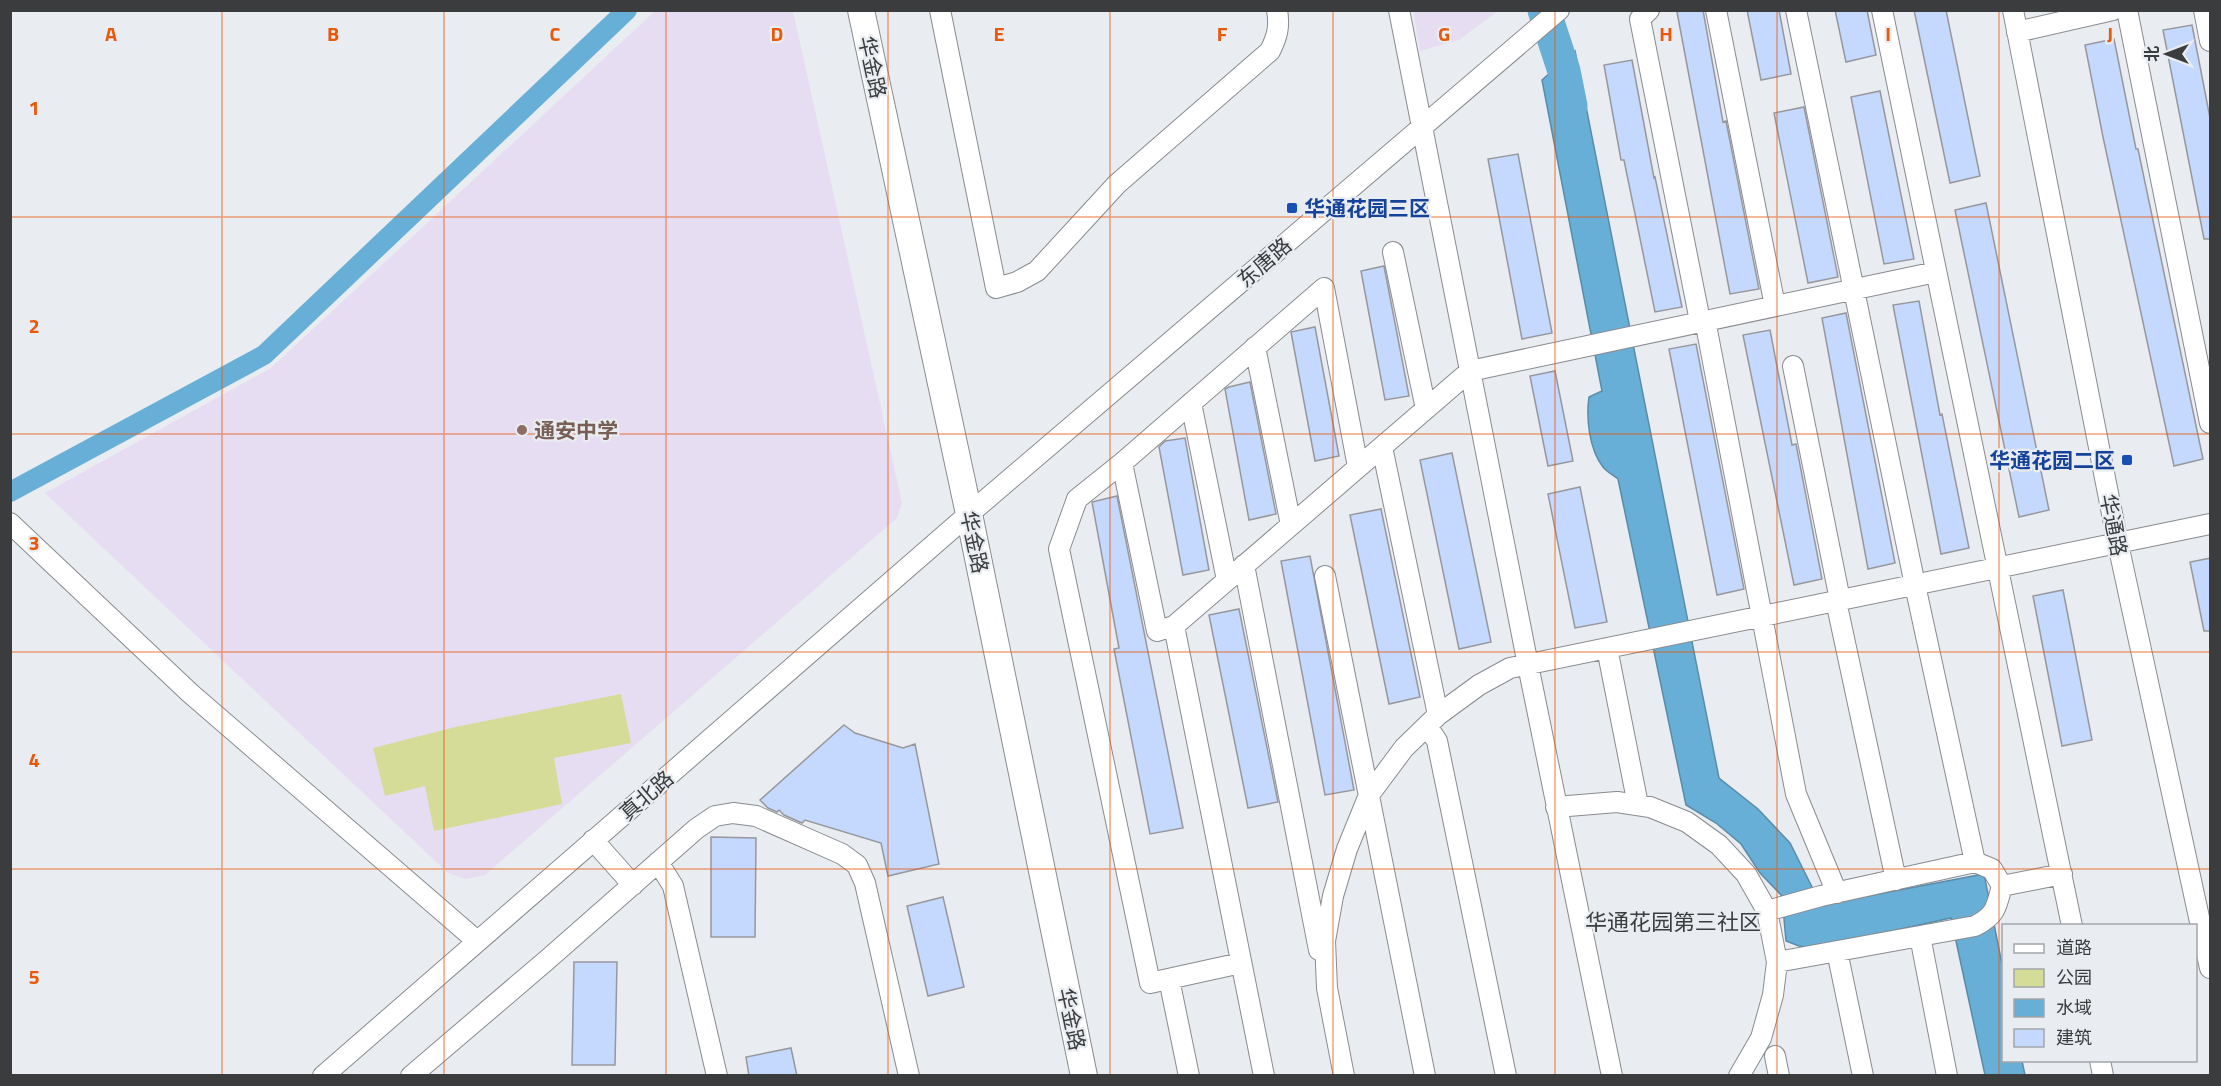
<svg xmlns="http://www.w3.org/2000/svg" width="2221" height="1086" font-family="'Titillium Web','Noto Sans SC',sans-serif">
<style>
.education{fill:#e7ddf2}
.green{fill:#d5dc98}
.water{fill:#67afd7;stroke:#5a8ca9;stroke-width:1.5}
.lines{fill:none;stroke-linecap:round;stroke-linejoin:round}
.canal{stroke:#67afd7;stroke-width:20}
.river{stroke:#67afd7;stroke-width:33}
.building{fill:#c5d8fd;stroke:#96989d;stroke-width:1.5}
.minor-casing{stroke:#898b8f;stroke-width:22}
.major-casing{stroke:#898b8f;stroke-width:28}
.minor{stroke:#fff;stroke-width:20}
.major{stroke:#fff;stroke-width:26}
.grid{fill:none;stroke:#e8590c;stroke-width:1.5;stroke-opacity:0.55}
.transit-dot{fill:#1a4fb4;stroke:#e9ecf0;stroke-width:2}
.education-dot{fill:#8d6e63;stroke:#e9ecf0;stroke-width:2}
.labels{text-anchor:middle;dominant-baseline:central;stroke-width:4.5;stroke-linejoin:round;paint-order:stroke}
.street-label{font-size:21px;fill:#3b3c3e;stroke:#e9ecf0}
.transit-label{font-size:21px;font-weight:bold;fill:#164399;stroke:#e9ecf0;text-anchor:start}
.education-label{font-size:21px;font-weight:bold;fill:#785e54;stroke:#e9ecf0;text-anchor:start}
.neighbourhood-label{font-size:22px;fill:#3b3c3e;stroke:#e9ecf0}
.grid-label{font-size:20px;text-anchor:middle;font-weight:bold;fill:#e8590c;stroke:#e9ecf0;stroke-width:4.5;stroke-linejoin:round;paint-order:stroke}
</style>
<rect width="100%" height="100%" fill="#e9ecf0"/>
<path class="education" d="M655,11h138l109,492 -5,15 -412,357 -19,4 -18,-6 -403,-380 226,-125z
M1413,11v-1l85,1 -39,29 -39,11z"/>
<path class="green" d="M621,694l10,49 -77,15 8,46 -128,27 -9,-45 -40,10 -12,-48 82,-21z"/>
<path class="water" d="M1575,51l144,727 39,31 32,34 31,62 163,-31 19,95 1,91 18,1 3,14h-40l-34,-157 -136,30 -16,-2 -13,-5 -4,-45 -22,-23 -19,-29 -25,-21 -30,-18 -68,-326c-5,-4 -11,-7 -15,-12 -14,-18 -17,-49 -14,-70l13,-6 -60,-311z"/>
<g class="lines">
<path class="canal" d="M10,492l254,-137 363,-345"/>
<path class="river" d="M1544,10l20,61 7,35"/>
</g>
<path class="building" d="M1684,10h19l20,112 3,-1 33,168 -29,5 -53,-282z
M1747,10h32l12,64 -30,6z
M1835,10h32l9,45 -30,7z
M1914,10h32l34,166 -30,7z
M2192,25l19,98v116h-7l-41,-209z
M2114,39l22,110h2l65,310 -29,7 -71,-329 -18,-92z
M1632,60l22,118 1,-1 27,130 -27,5 -31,-152h-3l-17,-95z
M1880,91l34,168 -30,5 -33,-167z
M1804,107l34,170 -30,6 -34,-170z
M1518,154l34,179 -30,6 -34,-180z
M1986,203l63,307 -30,7 -64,-307z
M1384,266l25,130 -24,4 -24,-129z
M1919,301l21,114 2,-1 27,134 -28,6 -48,-249z
M1846,313l49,250 -27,6 -46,-251z
M1315,327l24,129 -24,5 -24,-129z
M1770,330l22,115 4,-1 26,135 -28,6 -51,-250z
M1696,344l48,245 -27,6 -48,-246z
M1555,371l18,90 -25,5 -18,-90z
M1250,382l26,132 -27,6 -24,-131 4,-2z
M1185,438l24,132 -26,5 -24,-128 6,-6z
M1452,453l39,189 -32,7 -39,-189z
M1580,487l27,135 -32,6 -27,-134z
M1117,496l66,332 -33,6 -36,-185 5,-1 -27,-146z
M1381,509l39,188 -31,7 -39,-189z
M1310,556l44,234 -29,5 -44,-234z
M2211,558v73h-7l-14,-69z
M2063,590l29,150 -30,6 -29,-150z
M1239,609l39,193 -30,6 -39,-193z
M844,725l11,8 48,15 12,-4 24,120 -51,12 -7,-33 -76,-23 -3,3 -18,-8 -5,-5 -2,2 -9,-4 -8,-8z
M711,837l45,1 -1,99h-44z
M943,897l21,90 -36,9 -21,-90z
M574,962h43l-2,103h-43z
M791,1048l6,28h-48l-3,-19z"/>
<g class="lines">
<g class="minor-casing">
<path id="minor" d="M940,10l56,278 21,-6 20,-11 80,-87 153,-133c7,-14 10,-24 7,-41
M1399,10l129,655 84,411
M1649,10l-9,9 60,302
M1716,10l59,296
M1796,10l119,575 60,277
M1882,10l190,916
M2013,10l105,534 92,424
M2127,10l83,413
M2204,10l6,31
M2017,32l96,-22
M1393,252l33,157
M1705,320l91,474 41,99
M1255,347l36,178
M1793,366l47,234
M1191,403l36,177
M1382,447l56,268
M1122,463l35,168 17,-5 296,-255 466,-99
M10,523l180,170 287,248
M1244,565l75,385
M1325,576l100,500
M1836,601l60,279
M1174,626l90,450
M1607,648l31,157
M1427,726l10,15 69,335
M1556,807l61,-5 33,5 37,15 32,23 27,29 21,37 10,51 -4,33 -12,43 -22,38
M593,840l40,45
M658,862l15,24 44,190
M2002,886l60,-12
M1767,911l54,-15 154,-34 17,7 10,17c-6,22 -6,29 -27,40l-198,36
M1920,936l27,140
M1837,951l26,125
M1241,963l-91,20 -91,-434 18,-50 45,-36 202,-175 34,179
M1169,979l20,97
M1775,1056l4,20
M2100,1060l3,16
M323,1076l646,-562 590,-504
M411,1076l136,-116 149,-131 19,-13 18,-3 23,3 86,38 15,11 8,18 44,193
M1344,1076l-17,-88 -2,-47 8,-45 14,-47 22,-54 35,-47 34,-33 41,-30 31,-17 700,-144"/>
</g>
<g class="major-casing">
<path id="major" d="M861,10l108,504 115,562"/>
</g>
<use href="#minor" class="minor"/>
<use href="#major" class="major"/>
</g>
<path class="grid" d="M222,10v1066M444,10v1066M666,10v1066M888,10v1066M1110,10v1066M1333,10v1066M1555,10v1066M1777,10v1066M1999,10v1066M10,217h2200M10,434h2200M10,652h2200M10,869h2200"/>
<g class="transit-dot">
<rect x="1286" y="202" width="12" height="12" rx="3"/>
<rect x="2121" y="454" width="12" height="12" rx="3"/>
</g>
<circle class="education-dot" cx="522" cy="430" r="6"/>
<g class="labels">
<g class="street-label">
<text transform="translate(873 67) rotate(78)">华金路</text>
<text transform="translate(1264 262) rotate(-41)">东唐路</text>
<text transform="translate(2114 525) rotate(79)">华通路</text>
<text transform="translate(975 542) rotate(78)">华金路</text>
<text transform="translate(646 795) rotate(-41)">真北路</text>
<text transform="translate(1072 1019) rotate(78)">华金路</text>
</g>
<g class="transit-label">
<text x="1304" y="208">华通花园三区</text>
<text x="2115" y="460" text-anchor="end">华通花园二区</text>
</g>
<g class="education-label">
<text x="534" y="430">通安中学</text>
</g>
<g class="neighbourhood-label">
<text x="1673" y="922">华通花园第三社区</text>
</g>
</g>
<g class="grid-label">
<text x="111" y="41">A</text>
<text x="333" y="41">B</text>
<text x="555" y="41">C</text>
<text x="777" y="41">D</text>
<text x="999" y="41">E</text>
<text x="1222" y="41">F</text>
<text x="1444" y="41">G</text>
<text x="1666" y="41">H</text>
<text x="1888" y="41">I</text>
<text x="2110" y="41">J</text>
<text x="34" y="115">1</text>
<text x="34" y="333">2</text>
<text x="34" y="550">3</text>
<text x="34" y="767">4</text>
<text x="34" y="984">5</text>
</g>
<rect width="2221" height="1086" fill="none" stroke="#3b3c3e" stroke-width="24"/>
<rect x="2002" y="924" width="195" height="138" fill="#e9ecf0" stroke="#a3a6a9" stroke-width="1.5"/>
<rect x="2014" y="944" width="30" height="9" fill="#ffffff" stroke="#a3a6a9" stroke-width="1.5"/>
<text x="2056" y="954" font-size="18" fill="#3b3c3e">道路</text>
<rect x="2014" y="969" width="30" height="18" fill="#d5dc98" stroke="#a3a6a9" stroke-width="1.5"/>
<text x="2056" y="984" font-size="18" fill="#3b3c3e">公园</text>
<rect x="2014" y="999" width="30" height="18" fill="#67afd7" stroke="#a3a6a9" stroke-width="1.5"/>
<text x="2056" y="1014" font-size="18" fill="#3b3c3e">水域</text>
<rect x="2014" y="1029" width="30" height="18" fill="#c5d8fd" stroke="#a3a6a9" stroke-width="1.5"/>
<text x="2056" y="1044" font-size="18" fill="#3b3c3e">建筑</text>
<g transform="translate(2167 54) rotate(270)" stroke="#e9ecf0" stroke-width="4.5" paint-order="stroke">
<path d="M0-4.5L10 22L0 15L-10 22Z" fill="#3b3c3e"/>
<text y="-9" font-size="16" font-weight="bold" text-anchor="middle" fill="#3b3c3e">北</text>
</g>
</svg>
